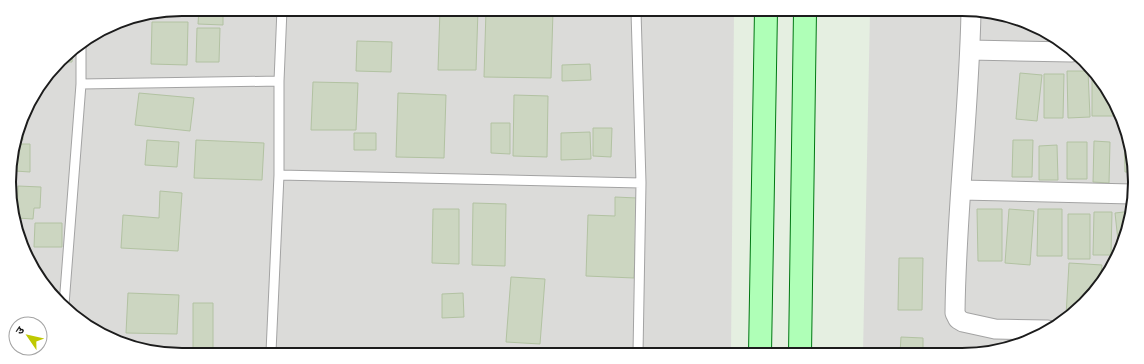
<svg xmlns="http://www.w3.org/2000/svg" width="1144" height="364" font-family="Arial,'Noto Sans Devanagari',sans-serif">
<style>
.residential{fill:#dbdbd9}
.building{fill:#ccd6c1;stroke:#b2c2a2}
.lines{fill:none;stroke-linecap:round;stroke-linejoin:round}
.lane-casing{stroke:#a3a3a3;stroke-width:11}
.street-casing{stroke:#a3a3a3;stroke-width:21}
.secondary-casing{stroke:#007713;stroke-width:24}
.lane{stroke:#fff;stroke-width:9}
.street{stroke:#fff;stroke-width:19}
.secondary{stroke:#afffb7;stroke-width:22}
.rim{fill:none;stroke:#1c1c1c;stroke-width:2}
</style>
<rect width="100%" height="100%" fill="#e5efe1"/>
<path class="residential" d="M182,9l552,2 -3,342 -583,-1 -62,-26 -41,-39 -30,-60 -5,-67 17,-55 41,-53 48,-30z
M870,12h126l62,26 48,48 26,62v68l-20,52 -28,36 -45,33 -54,16h-122z"/>
<path class="building" d="M182,9h8v6l-18,-1v-3z
M199,9h24v16l-25,-1z
M440,10h38l-2,60h-38z
M486,10l67,1 -2,67 -67,-1z
M168,12v5l-23,-1z
M152,22h36l-1,43 -36,-1z
M197,28h23l-1,34h-23z
M357,41l35,1 -1,30 -35,-1z
M73,49l-1,13h-12l8,-10z
M590,64l1,16 -29,1v-16z
M1067,71h21l2,46 -22,1z
M1020,73l22,2 -5,46 -21,-2z
M1044,74h20l-1,44h-19z
M1095,75l11,11 9,22v8h-23v-40z
M313,82l45,1 -2,47h-45z
M139,93l55,5 -4,33 -55,-6z
M398,93l48,2 -2,63 -48,-1z
M514,95l34,1 -1,61 -34,-1z
M23,118v22h-7z
M491,123h19v31l-19,-1z
M593,128h19l-1,29 -18,-1z
M1124,130l8,18v24h-7z
M590,132l1,27 -30,1v-27z
M354,133h22v17h-22z
M147,140l32,2 -2,25 -32,-2z
M196,140l68,3 -2,37 -68,-2z
M1013,140h20l-1,37h-20z
M1094,141l16,1 -1,41 -16,-1z
M1067,142h20v37h-20z
M16,144h14v28l-15,-1z
M1057,145l1,35h-19v-34z
M18,186l23,1 -1,21h-6l-1,11 -16,-1z
M160,191l22,2 -4,58 -57,-3 2,-33 36,3z
M615,197l22,1 -3,80 -48,-2 2,-61 27,1z
M473,203l33,1 -1,62 -33,-1z
M433,209h26v55l-27,-1z
M977,209h25v52h-24z
M1009,209l25,2 -4,54 -25,-2z
M1038,209h24v47h-25z
M1132,211v5l-13,34 -4,-37z
M1094,212h18l-1,43h-18z
M1068,214h22v45h-22z
M35,223h27v24h-28z
M899,258h24l-1,52h-24z
M1069,263l33,2 -2,19 -16,20 -16,12h-2z
M511,277l34,2 -5,65 -34,-2z
M128,293l51,2 -2,39 -51,-1z
M463,293l1,24 -22,1v-24z
M193,303h20v47h-20z
M901,337l22,1v15h-23z"/>
<g class="lines">
<g class="lane-casing">
<path id="lane" d="M636,11l5,172 -3,170
M81,84l198,-3
M279,175l362,8
M64,305l17,-221v-40
M271,352l8,-177v-94l3,-72"/>
</g>
<g class="street-casing">
<path id="street" d="M971,12c-2,101 -15,201 -16,301l3,6 5,3 32,7 53,1
M970,50l102,2
M961,190l171,4"/>
</g>
<g class="secondary-casing">
<path id="secondary" d="M760,353l6,-342
M800,353l5,-341"/>
</g>
<use href="#lane" class="lane"/>
<use href="#street" class="street"/>
<use href="#secondary" class="secondary"/>
</g>
<path d="M0 0H1144V364H0ZM182 16H962A166 166 0 0 1 1128 182V182A166 166 0 0 1 962 348H182A166 166 0 0 1 16 182V182A166 166 0 0 1 182 16Z" fill="#fff" fill-rule="evenodd"/>
<path class="rim" d="M182 16H962A166 166 0 0 1 1128 182V182A166 166 0 0 1 962 348H182A166 166 0 0 1 16 182V182A166 166 0 0 1 182 16Z"/>
<g transform="translate(28 336) rotate(304)"><circle r="19" fill="#ffffff" stroke="#a4a4a4"/>
<path d="M0-3L7 15L0 10L-7 15Z" fill="#bfc900"/>
<text y="-6" font-size="11" font-weight="bold" text-anchor="middle" fill="#1c1c1c">उ</text>
</g>
</svg>
